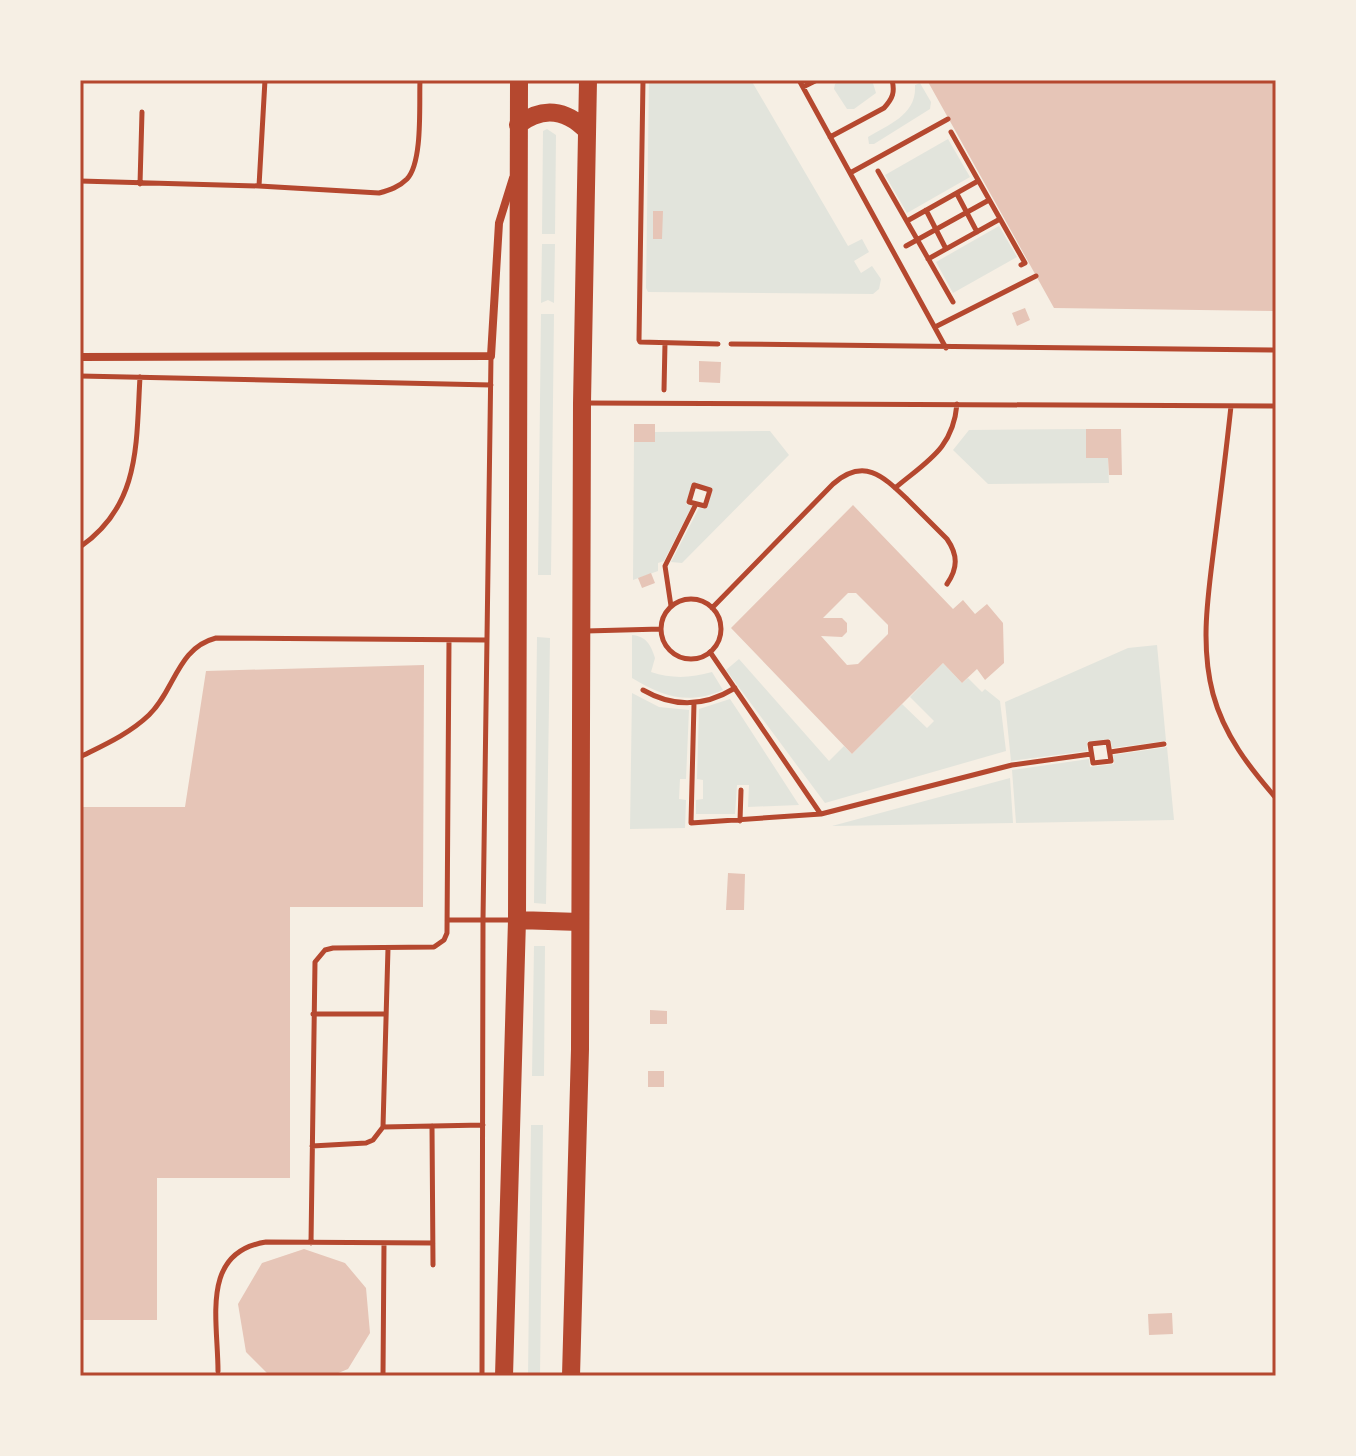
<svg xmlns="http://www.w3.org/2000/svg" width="1356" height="1456" font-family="'Asap Condensed',sans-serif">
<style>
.green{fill:#e2e4dc}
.building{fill:#e6c5b7;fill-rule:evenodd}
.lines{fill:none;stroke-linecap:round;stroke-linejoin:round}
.path{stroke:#b5482f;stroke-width:5}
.service{stroke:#b5482f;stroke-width:5}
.minor{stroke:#b5482f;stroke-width:8}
.primary{stroke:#b5482f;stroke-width:18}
.neatline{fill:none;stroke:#b5482f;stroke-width:3}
</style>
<rect width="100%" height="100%" fill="#f6efe4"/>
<path class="green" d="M649,80h102l97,166 14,-7 7,13 -15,9 7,12 11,-7 9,13 -2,10 -6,5 -225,-2 -2,-4z
M842,80h30l4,13 -22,16h-7l-13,-20 1,-5z
M920,83l11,19 -1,7 -56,35h-5l-1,-7c21,-13 49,-22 47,-52z
M547,129l9,6 -1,99h-13l1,-103z
M948,139l22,38 -63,36 -22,-38z
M999,226l18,31 -64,36 -17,-31z
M542,244h13l-1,59 -6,-3 -7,3z
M541,314h13l-3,261h-13z
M1086,429v29h22l1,25 -121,1 -35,-34 16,-20z
M770,431l19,24 -107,108 -11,-1 28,-54 7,1 7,-20 -21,-6 -6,21 6,2 -28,55 -6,2v8l-25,9 1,-138h21v-10z
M632,635c14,1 19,10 23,23l-4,14c21,7 40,6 61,0l11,18c-34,15 -60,7 -91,-12z
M537,637l13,1 -4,266 -12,-1z
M1157,645l9,96 -54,7 -2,-9 -23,3v9l-76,10 -6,-59 123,-54z
M739,659l90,102 15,-15 8,8 50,-50 25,24 7,-7 -24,-24 33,-34 19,20 6,-5 14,14 3,-3 15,12 6,50 -181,52 -99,-133z
M632,693l27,14 30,3 -3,69h-6l-1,20 7,1 -1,28 -55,1z
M730,699l10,15 59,91 -51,2 1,-22h-12l-2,29h-39v-14l7,-1v-19l-6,-1 2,-70z
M1167,747l7,73 -158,3 -4,-53 77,-11 1,8 24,-3 -1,-9z
M1010,778l3,45 -181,3z
M534,946h11l-1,130h-12z
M531,1125h12l-3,251h-12z"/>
<path class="building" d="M927,80h349v231l-222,-3z
M653,211h10l-1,28h-9z
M1025,308l5,12 -13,6 -5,-13z
M699,361l22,1 -1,21 -21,-1z
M634,424h21v18h-21z
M1086,429h35l1,46h-13l-1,-17h-22z
M853,505l100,104 10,-9 12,14 12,-10 16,19 1,40 -19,17 -8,-11 -15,14 -19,-20 -91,91 -121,-126zM848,593h8l32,32v9l-30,30 -11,1 -26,-29 21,1 5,-5v-9l-5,-5h-19z
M651,573l4,10 -13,5 -4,-10z
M424,665l-1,242h-133v271h-133v142h-77v-513h105l21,-136z
M728,873l17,1 -1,36h-18z
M650,1010l17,1v13h-17z
M648,1071h16v16h-16z
M304,1249l41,14 21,25 4,45 -22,36 -17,7h-52l-12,-3 -21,-21 -8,-48 24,-41z
M1172,1313l1,21 -24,1 -1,-21z"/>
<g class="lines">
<path class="path" d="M643,80l-4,260 1,2 78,2
M951,132l74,131 -4,2
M878,171l75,131
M957,194l20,38
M926,210l20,39
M907,221l71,-40
M906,246l83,-46
M928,259l72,-40
M664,390l1,-47
M694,485l16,5 -5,16 -16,-4z
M671,606l-6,-40 31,-62
M710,652l110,161
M643,690c31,18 61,17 92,-2
M694,703l-3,120 130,-9 191,-49 79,-11
M1108,742l3,19 -18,2 -3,-19z
M1110,752l54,-8
M740,821l1,-31"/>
<path class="service" d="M799,80l147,268
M803,87l14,-7
M830,137l54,-29c9,-10 11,-16 8,-28
M850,173l98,-54
M80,181l179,5 120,7c11,-3 20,-6 28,-14 16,-17 12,-75 13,-99
M140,184l2,-72
M259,186l6,-106
M935,327l101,-51
M731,344l545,6
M80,376l411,9
M585,403l691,3
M1231,406c-5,47 -11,94 -17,141 -6,49 -14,98 -1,147 11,41 36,73 63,104
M895,488c32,-27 58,-39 62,-84
M80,547c61,-42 56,-104 60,-170
M661 629a30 30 0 1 1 60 0a30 30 0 1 1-60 0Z
M712,608l121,-124c31,-27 50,-8 74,15 13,13 26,26 40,40 11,16 11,29 0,45
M586,631l75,-2
M80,757c24,-12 49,-23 69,-42 26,-25 28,-67 67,-77l270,2
M447,920h67
M313,1014h73
M432,1126l1,139
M383,1127l100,-2
M312,1146l54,-3 7,-3 10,-13 5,-179
M311,1243l4,-281 10,-12 8,-2 101,-1 10,-7 3,-7 2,-293
M218,1371c0,-51 -18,-119 48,-129l167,1
M383,1376l1,-133
M482,1376l1,-456 8,-564"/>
<path class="minor" d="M80,357l411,-1 8,-133 14,-45"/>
<path class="primary" d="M518,125c24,-19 48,-16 69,6
M517,920l63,2
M504,1376l13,-456 2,-840
M571,1376l9,-327 2,-646 6,-323"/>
</g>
<rect width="1356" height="1456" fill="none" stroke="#f6efe4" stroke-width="164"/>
<rect x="82" y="82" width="1192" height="1292" class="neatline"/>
</svg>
